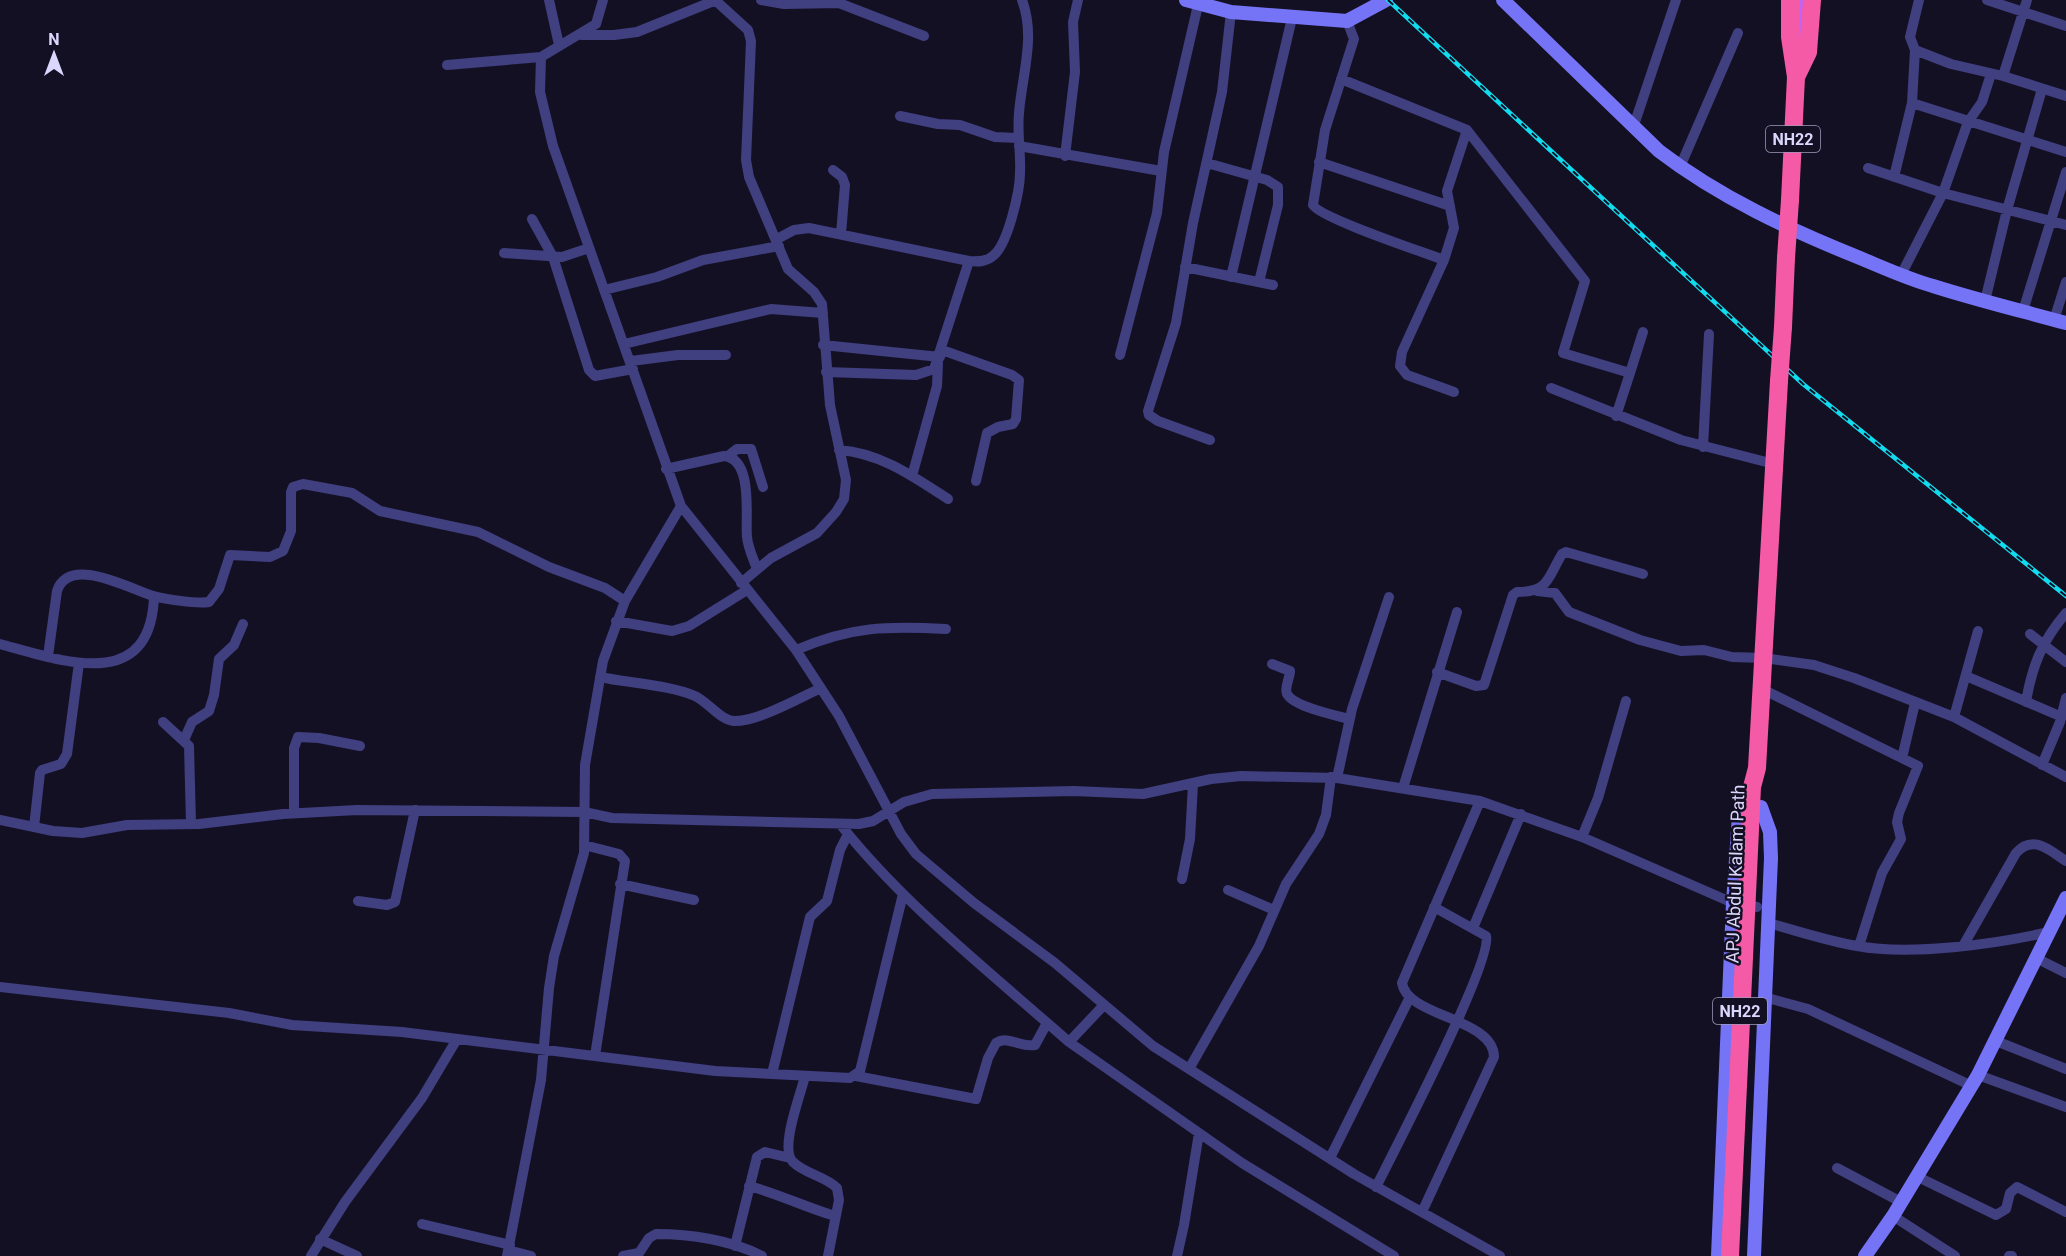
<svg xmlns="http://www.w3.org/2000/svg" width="2066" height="1256" font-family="Roboto,sans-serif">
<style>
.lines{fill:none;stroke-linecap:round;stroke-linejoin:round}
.street{stroke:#403f80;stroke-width:10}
.secondary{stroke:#7674f6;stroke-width:14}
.primary{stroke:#bd65f5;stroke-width:15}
.highway{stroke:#f45aa5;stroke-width:18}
.rail-casing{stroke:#10dbef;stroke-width:4.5}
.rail{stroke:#141024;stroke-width:2;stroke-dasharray:7;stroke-linecap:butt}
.highway-bridge{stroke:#f45aa5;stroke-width:18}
.labels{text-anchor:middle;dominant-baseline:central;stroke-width:5;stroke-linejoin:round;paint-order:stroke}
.shield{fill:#141024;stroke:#9f9bbb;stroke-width:1.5}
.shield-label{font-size:16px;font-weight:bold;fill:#dad6fc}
.street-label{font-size:18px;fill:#dad6fc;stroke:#141024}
</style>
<rect width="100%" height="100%" fill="#141024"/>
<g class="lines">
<path class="street" d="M549,0l10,45
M603,0l-7,24 -55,33 -1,35 13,54 128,360 115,144 43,66 62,118 15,20 58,49 81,60 98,83 201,128 146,82
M715,0l33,30 3,11 -5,119 3,17 39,92 26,23 8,12 8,101 16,75 -2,19 -8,13 -19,21 -46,25 -30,25
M761,0l23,4 55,-1 85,33
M1919,0l-9,37 5,13 36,14 52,12 63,20
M1987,0l79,26
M1347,21l7,18 -29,91 -12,75c7,13 110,47 131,55
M581,35h33l23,-3 79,-32
M447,65l94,-8
M2003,76l24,-76
M1341,79l126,51 118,151 -22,72 67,20 13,-41
M1912,103l154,49
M900,116l38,8 22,1 35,12 24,1
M1633,128l43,-128
M1019,146l142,25
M1065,156l10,-84 -2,-50 5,-22
M1319,162l131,44
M1207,163l60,17 11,7v18l-19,77
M1680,167l58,-134
M1868,168l75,25 123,32
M833,170l9,7 3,8 -4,49
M1894,177l18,-74 3,-53
M532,219l21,38 36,113 6,6 38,-7
M777,239l17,-9 15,-2 160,33c9,1 18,1 25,-6 14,-12 26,-64 26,-82 1,-20 -3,-40 -1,-60 3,-38 17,-76 3,-113
M504,253l58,4 27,-9
M1185,267l88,18
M1901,275l42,-82 25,-71 14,-20 9,-28
M1231,277l61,-259
M604,290l53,-13 46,-17 76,-14
M1985,301l22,-91 35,-121
M2023,311l43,-139
M2054,320l12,-38
M624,344l147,-35 52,4
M823,345l117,12
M942,350l70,25 7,5 -3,39 -3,5 -15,3 -11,6 -11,48
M1120,355l37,-142 7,-61 34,-147
M631,361l47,-6h48
M826,372l90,3 18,-6 35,-108
M1551,388l130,52 93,24
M1454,392l-47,-17 -7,-9 2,-14 42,-92 10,-32 -7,-37 20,-61
M1616,416l14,-43
M1210,440l-52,-19 -9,-6 -1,-4 28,-88 17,-100 29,-131 9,-80
M1703,447l6,-113
M839,450c42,3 75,27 109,49
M728,456l9,-7h14l12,38
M666,469l58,-13c30,3 21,61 23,81 1,11 6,21 10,32
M912,476l25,-90 1,-23
M1537,591l18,2 14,19 71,28 41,11 23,-1 28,7 32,1 50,7 40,13 100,39 112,60
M616,621l56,10 17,-5 58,-36
M2030,634l36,28
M0,644c62,17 151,50 154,-48
M796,650c56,-24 91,-24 150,-21
M48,656l9,-65c12,-36 71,-3 96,5 12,3 43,8 56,6l10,-13 11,-34 40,2 13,-6 8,-20v-39l2,-5 10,-3 49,9 28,18 98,21 71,35 56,21 20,13
M1272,664l18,7c0,7 -6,16 -3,23 7,13 48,21 62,25
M1437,672l39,14 8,-1 29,-90 4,-3c32,0 30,-13 45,-38l4,-2 77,22
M1966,676l96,41
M600,677c28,6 70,8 95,19 13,6 25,24 39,25 23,1 65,-23 87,-33
M1762,689l156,77 -19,47 -2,9 4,17 -19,34 -23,73
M2026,702c6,-36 16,-61 40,-89
M1954,717l24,-86
M163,722l26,24 2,78
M184,740l8,-18 17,-11 5,-16 5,-36 15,-14 9,-21
M1902,758l13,-55
M2042,765l18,-43 6,-24
M1337,778l15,-69 37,-112
M1403,788l54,-176
M294,813v-65l4,-11 21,1 41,8
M0,820l53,11 29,2 45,-8 72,-1 84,-10 74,-4 227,2 28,6 247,6 14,-3 31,-19 28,-8 142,-3 69,3 68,-15 30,-3 96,2 143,23 102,36 151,66 24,4
M840,824c65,82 150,148 229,218l34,-36
M34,827l6,-54 2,-3 19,-6 6,-10 12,-91
M1582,837l16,-39 28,-97
M584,845l35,9 6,7 -30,195
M1182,879l8,-40 3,-55
M620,884l74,16
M1228,890l46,20
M358,901l29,4 8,-3 20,-92
M1768,923c30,8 59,18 89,23 54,10 139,-2 192,-14
M1473,928l48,-114
M1963,946l53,-93c17,-19 33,-3 50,8
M2036,958l30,15
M0,987l229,26 63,12 110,7 313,39 135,7 10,-7 2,-8 41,-169
M1764,997l44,12 164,77
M1996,1041l70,28
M1069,1042l173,121 152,93
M1189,1069l70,-123 27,-62 33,-50 7,-19 5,-38
M772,1074l38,-157 17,-16 13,-51 8,-16
M1978,1075l88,32
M805,1076c-4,18 -26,73 -12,86 12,12 32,14 44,26l2,12 -11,56
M856,1076l120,23 12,-41 8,-15c13,-8 24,5 39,2l12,-22
M1330,1158l80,-161
M1837,1168l64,34
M1916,1176l80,39 10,-6 4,-16 7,-6 49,25
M749,1186c30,8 56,21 86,30
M1376,1187c17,-34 118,-228 110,-251l-52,-29
M1422,1212l72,-155c0,-39 -87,-40 -92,-74l78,-182
M1893,1216l62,40
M422,1224l88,21
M320,1239l37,17
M735,1246l22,-89 8,-5 25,6
M508,1250l23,6
M311,1256l34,-54 77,-104 35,-59
M507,1256l34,-176 8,-92 5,-32 30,-103 1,-88 18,-104 22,-60 56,-95
M623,1256l16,-3 10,-15 7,-4c34,0 75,6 106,22
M1177,1256l7,-31 15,-92
M2009,1256h3"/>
<path class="secondary" d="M1186,0l45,12 116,9 39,-21
M1503,0l156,151c60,46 131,79 201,107 24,10 48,21 73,28 44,14 89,25 133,37
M1718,1256l15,-353 6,-88 10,-22
M1754,1256l17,-398 -1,-26 -9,-25
M1865,1256l28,-40 85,-141 88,-177"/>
<path class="primary" d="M1798,39l2,-39"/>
<path class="highway" d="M1796,77l12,-25 4,-52
M1790,200l6,-123 -6,-40v-37
M1783,327l3,-69
M1730,1256l22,-469 5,-19 22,-387"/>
<g class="rail-casing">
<path id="rail" d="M1388,0l415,384 263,212"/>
</g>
<use href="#rail" class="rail"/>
<path class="highway-bridge" d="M1786,258l4,-58
M1779,381l4,-54"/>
</g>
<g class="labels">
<g class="shield">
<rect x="1766" y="126" width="54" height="26" rx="4.5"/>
<rect x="1713" y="998" width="54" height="26" rx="4.5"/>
</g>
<g class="shield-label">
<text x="1793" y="139">NH22</text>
<text x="1740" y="1011">NH22</text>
</g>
<g class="street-label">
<text transform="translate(1735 874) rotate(-88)">APJ Abdul Kalam Path</text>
</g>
</g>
<g transform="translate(54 54)" stroke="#141024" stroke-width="4.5" paint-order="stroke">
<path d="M0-4.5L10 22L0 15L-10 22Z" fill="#dad6fc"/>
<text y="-9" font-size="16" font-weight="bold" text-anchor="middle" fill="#dad6fc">N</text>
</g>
</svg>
